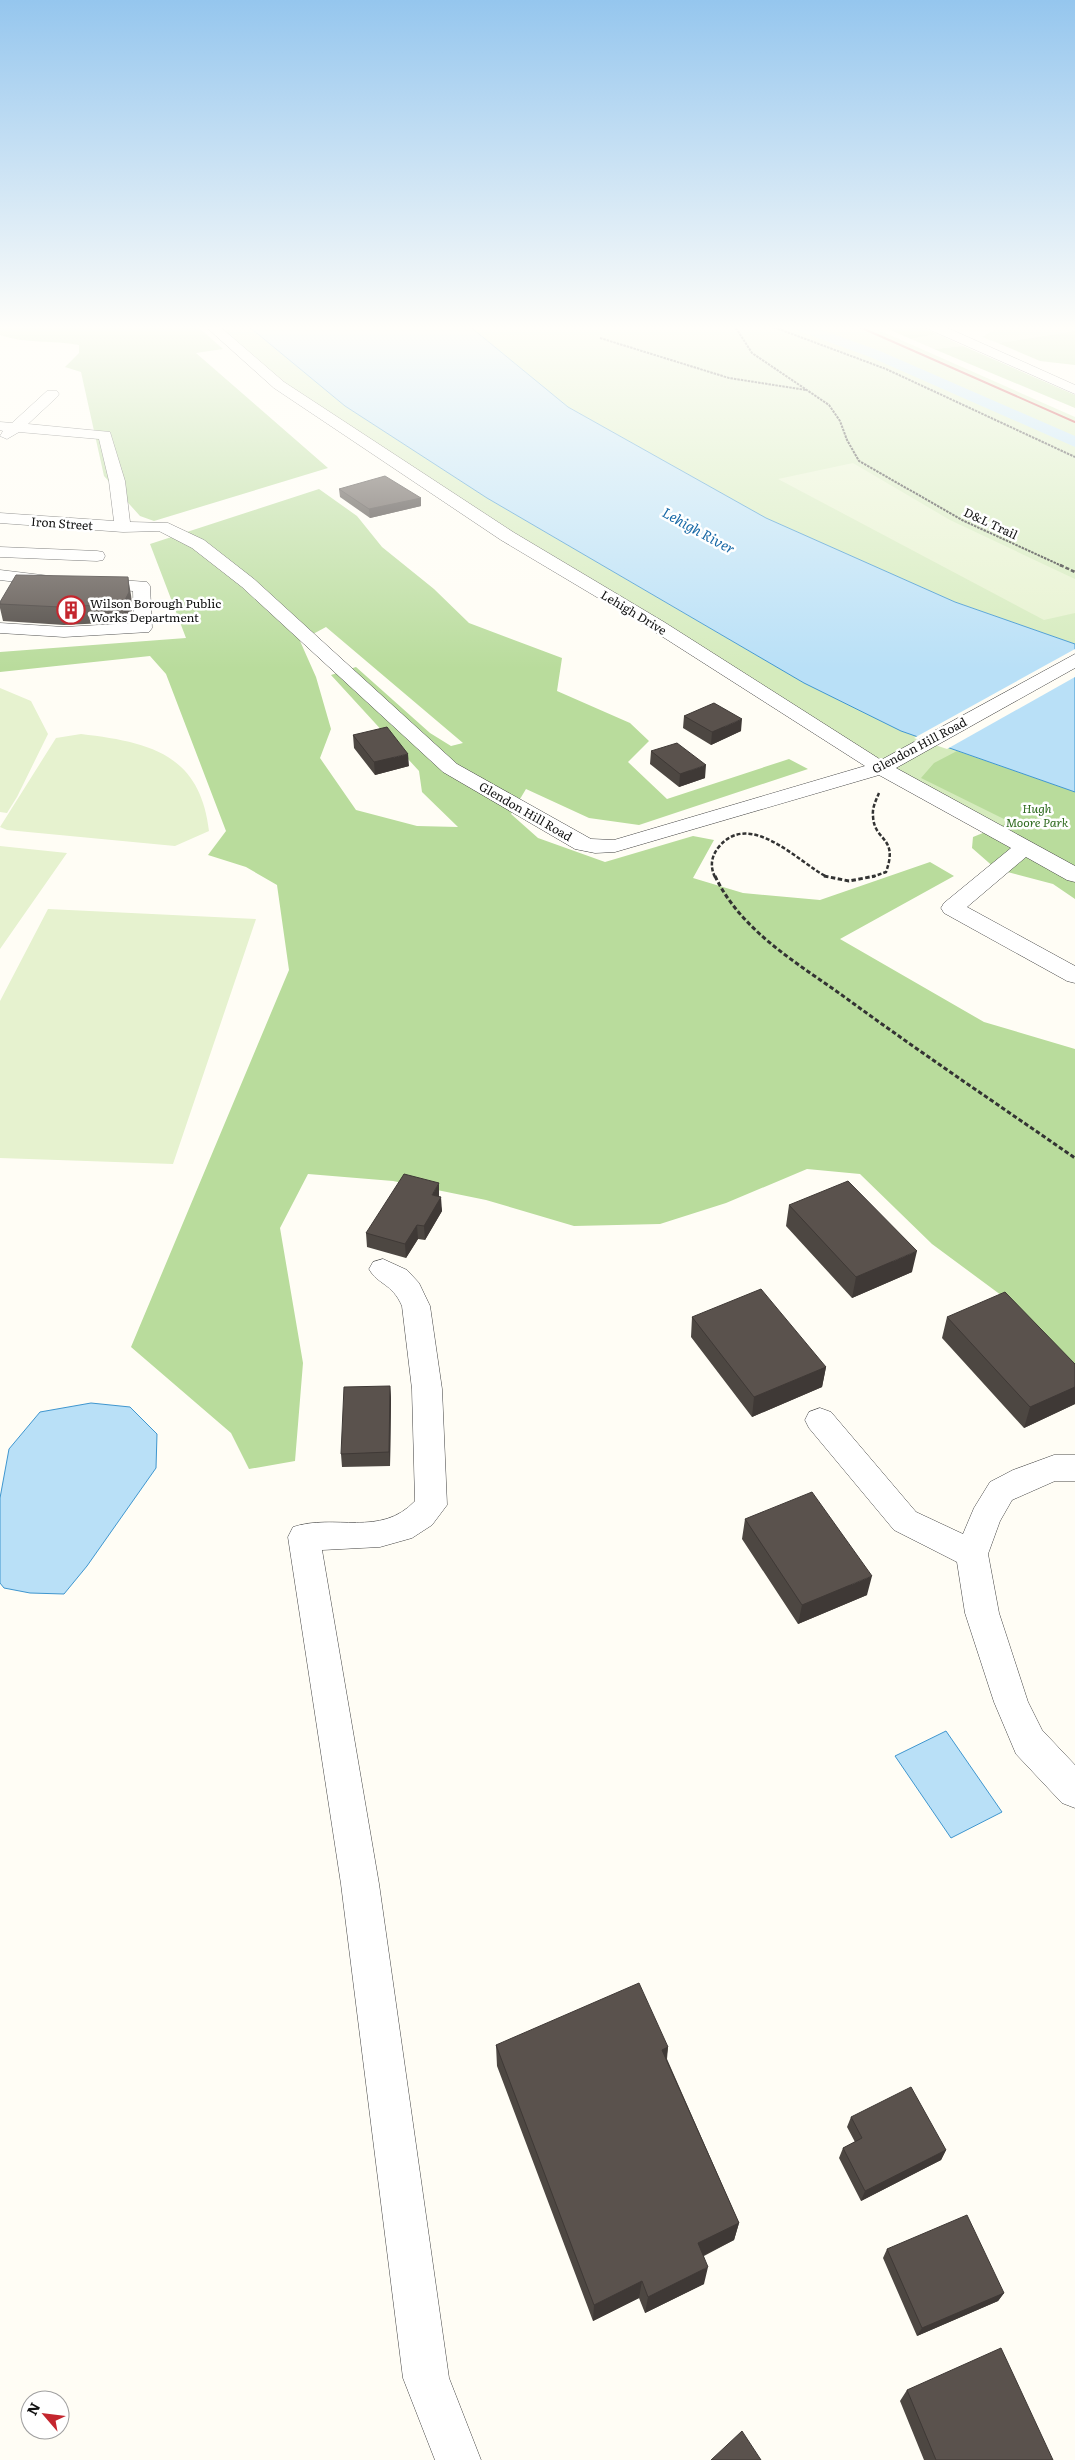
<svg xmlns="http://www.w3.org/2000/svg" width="1075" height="2460" font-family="Literata,serif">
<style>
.green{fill:#d5ebbd}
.forest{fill:#b9dc9c;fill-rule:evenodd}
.pitch{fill:#e6f2cf}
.water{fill:#b9e0f7;stroke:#3f96cf}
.pier{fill:#fffdf5}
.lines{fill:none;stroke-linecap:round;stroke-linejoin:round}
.canal{fill:#b9e0f7;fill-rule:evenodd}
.minor-casing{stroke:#444;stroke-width:1}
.path-far2{stroke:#333;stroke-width:2;stroke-dasharray:2.5 1;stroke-linecap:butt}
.path-far1{stroke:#333;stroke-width:2.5;stroke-dasharray:4 2;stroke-linecap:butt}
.path{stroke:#333;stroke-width:3;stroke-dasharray:4.5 2.5;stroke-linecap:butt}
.minor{fill:#fff;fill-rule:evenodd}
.rail{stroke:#c4262e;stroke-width:2}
.wall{fill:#4d4742}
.shaded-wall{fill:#3f3936}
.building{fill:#5a524d;stroke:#3f3936}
.labels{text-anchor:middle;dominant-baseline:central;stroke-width:5;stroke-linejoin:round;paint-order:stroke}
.far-street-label{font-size:12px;fill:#111;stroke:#fff}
.far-poi-label{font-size:12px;fill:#111;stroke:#fff;text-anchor:start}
.far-park-label{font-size:12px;font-style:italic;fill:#2f6b1f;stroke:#fff}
.far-water-label{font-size:14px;font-style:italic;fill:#1768a6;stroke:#fff}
</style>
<rect width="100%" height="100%" fill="#fffdf5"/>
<path class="green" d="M210,325h37l98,81 142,92 317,185 97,48 174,61v83l-105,-55 -691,-435z
M468,325h399l208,92v227l-120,-42 -189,-84 -198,-111z
M996,325h79v6l-77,12 -16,-6 14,-8z
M937,334l26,12 -29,3 -23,-10z"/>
<path class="forest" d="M0,325h196l27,24 -27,4 132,115 -174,53 -14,-5 -36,-40 -23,-104 -16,-5 14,-14v-8c-26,-5 -54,-1 -79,-10z
M879,325h37l21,9 -26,5z
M1075,331v34l-35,-4 -42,-18z
M963,346l112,49v13l-141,-59z
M319,489l38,27 25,31 52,42 35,34 93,35 -5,33 73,32 19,18 -21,21 39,37 122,-40 19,10 -169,56 -50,-7 -63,-29 -15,25 27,24 67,24 88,-26 21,4 -21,38 50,15 77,7 110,-38 24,14 -114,63 144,83 91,27v318l-66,-66 -77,-57 -72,-70 -53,-5 -81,34 -66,21 -86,2 -88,-26 -93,-19 -85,-7 -28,54 23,135 -8,98 -46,8 -18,-36 -100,-86 158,-377 -12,-85 -31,-18 -38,-12 18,-24 -60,-157 -16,-18 -150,16v-20l186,-14 -36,-94zM326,627l137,116 -12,3 -21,-13 -74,-66 -25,8 88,96 3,21 36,35 -41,-1 -61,-16 -36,-52 11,-29 -15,-52 -16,-36z
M957,751l118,41v107l-22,-15 -57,-15 -24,-21 1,-11 37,-15 -89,-44 13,-15z"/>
<path class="pitch" d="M853,463l97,57 125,59v34l-31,7 -266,-141z
M0,688l31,13 17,33 -31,63 -10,16 -7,-1z
M81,734c67,8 119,19 128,97l-34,15 -168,-16 -7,-3 56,-89z
M0,846l67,7 -67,96z
M48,909l208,10 -83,245 -173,-6v-157z"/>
<path class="water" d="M247,325h221l100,82 198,111 189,84 120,42v148l-174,-61 -97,-48 -317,-185 -142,-92z
M91,1403l39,4 27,27 -1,34 -69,98 -23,28 -34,-1 -26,-5 -4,-5v-85l9,-49 31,-37z
M946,1731l56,81 -51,26 -56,-82z"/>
<path class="pier" d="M1075,649v28l-128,72 -33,-11z"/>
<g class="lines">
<path class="canal" d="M788,325h20l72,26 195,85v11l-205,-90 -80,-29z"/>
<g class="minor-casing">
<path id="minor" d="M204,325h14l66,57 229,150 151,90 217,138 194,-106v14l-179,100 179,98v16l-8,-2 -41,-23 -59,50 108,59v17l-8,-2 -123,-68 -3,-5 3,-5 67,-55 -132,-73 -264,77 -20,1 -20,-4 -132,-77 -201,-185 -50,-39 -33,-17 -36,1 -123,-9v-10l114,8 -5,-40 -10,-42 -80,-7 -12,7 -7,-3 3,-5 -3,-1v-8l12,1 35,-32h10l2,3 -2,3 -29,27 82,8 15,49 5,41 38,1 36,17 50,39 203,185 134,75 23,1 251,-74 -213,-136 -151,-90 -227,-152z
M924,325h17l134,60v9l-149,-66z
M0,547l97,4 6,1 2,4 -2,4 -6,1 -97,-4z
M0,570l50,6 6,1 3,4 -3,4 -6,1 -50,-6z
M93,578l54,4 3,4 2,42 -3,4 -85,5 -64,-4v-10l64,4 70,-4 -1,-32 -46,-4 -3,-4 3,-4z
M383,1259l24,11 12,13 11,23 12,83 5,116 -15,20 -20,13 -32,9 -58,3 57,334 70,494 32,82h-46l-32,-82 -62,-494 -53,-347 5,-10c42,-14 87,11 122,-26l-3,-112 -10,-83c-10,-23 -24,-21 -33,-37l4,-7z
M820,1408l11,4 85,100 47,22 11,-26 16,-26 23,-12 41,-15h21v26h-20l-43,19 -12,21 -12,33 11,59 29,89 14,28 33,35v43l-13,-5 -46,-49 -22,-52 -29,-89 -8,-51 -63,-32 -85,-102 -4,-8 4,-8z"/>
</g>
<path class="path-far2" d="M734,325l18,28 77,52 11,16 7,19 12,21 105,60 98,45
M768,325l118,44 189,88
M600,338l129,40 77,12"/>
<path class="path-far1" d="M1060,565l15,7
M715,877c-5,-10 -4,-20 3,-29 31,-40 80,14 109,29
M872,877l14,-5c13,-36 -12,-30 -13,-56 -1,-8 3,-16 6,-23"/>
<path class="path" d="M715,876c27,57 86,89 135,125 74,54 150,105 225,157
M824,876l25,5 26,-5"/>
<use href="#minor" class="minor"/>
<path class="rail" d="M855,325l220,97"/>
</g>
<path class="wall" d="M339,489l82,9v8l-51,12 -30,-21z
M131,595l1,15 -6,12 -62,3 -61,-4 -3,-13v-6z
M684,716l57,15 -30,14 -28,-17z
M353,735l56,31 -34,9 -21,-27z
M651,751l54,27 -26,9 -29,-23z
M439,1197l3,14 -17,29 -7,-1 -12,19 -39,-11 -1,-14z
M789,1205l123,67 -60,26 -66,-72z
M692,1317l134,50 -4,20 -70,30 -61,-80z
M947,1317l128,47v40l-51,24 -82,-90z
M390,1386l1,13 -1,67 -48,1 -1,-13z
M745,1519l122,76 -69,29 -56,-85z
M496,2045l172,2 -1,12 72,164 -5,17 -30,16v28l-59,29 -6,-15 -46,23 -96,-255z
M851,2117l95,33 -5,10 -80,41 -22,-43 4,-10 12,-6 -8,-15z
M887,2249l117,44 -6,8 -81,35 -34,-78z
M907,2390l146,70h-129l-24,-59z"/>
<path class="shaded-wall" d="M421,498v8l-51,12 -1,-9z
M128,577l3,18 1,15 -6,12 -3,-18z
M742,719l-1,12 -30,14 1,-13z
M408,754l1,12 -34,9 -1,-13z
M706,765l-1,13 -26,9 1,-13z
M439,1183v14l-7,-2z
M441,1197l1,14 -17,29 -1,-14z
M417,1225l1,14 -12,19 -1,-14z
M917,1251l-5,21 -60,26 4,-21z
M826,1367l-4,20 -70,30 2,-20z
M390,1386l1,13 -1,67 -1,-14z
M1075,1387v17l-51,24 6,-21z
M872,1576l-5,19 -69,29 4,-19z
M668,2047l-3,20 -3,-17z
M946,2150l-5,10 -80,41 4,-10z
M739,2223l-5,17 -40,20 4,-17z
M708,2267l-4,17 -59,29 3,-16z
M642,2281l-3,17 -46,23 1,-16z
M1004,2293l-6,8 -81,35 5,-8z"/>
<path class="building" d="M385,476l36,22 -52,11 -30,-20z
M16,575l112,2 1,15 -6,12 -63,3 -60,-3v-2z
M714,703l28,16 -30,13 -28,-16z
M387,727l21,27 -34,8 -21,-27z
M677,743l29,22 -26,9 -29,-23z
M404,1174l35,9 -7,12 9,2 -17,29 -7,-1 -12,19 -39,-11z
M848,1181l69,70 -61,26 -67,-72z
M761,1289l65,78 -72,30 -62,-80z
M1005,1292l70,72v23l-45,20 -83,-90z
M390,1386l-1,66 -48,2 3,-67z
M812,1492l60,84 -70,29 -57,-86z
M639,1983l29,64 -6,3 77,173 -41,20 10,24 -60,30 -6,-16 -48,24 -98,-260z
M911,2087l35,63 -81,41 -22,-43 19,-10 -11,-21z
M967,2215l37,78 -82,35 -35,-79z
M1001,2348l52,112h-117l-29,-70z
M742,2431l19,29h-50z"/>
<linearGradient id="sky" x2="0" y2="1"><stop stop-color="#95c6ee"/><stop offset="0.49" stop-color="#fffefa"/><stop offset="1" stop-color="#fffefa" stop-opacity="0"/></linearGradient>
<rect width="1075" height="669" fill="url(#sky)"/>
<defs>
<g id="building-ring" transform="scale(1.4375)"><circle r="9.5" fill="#fff" stroke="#c4262e" stroke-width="1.5"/><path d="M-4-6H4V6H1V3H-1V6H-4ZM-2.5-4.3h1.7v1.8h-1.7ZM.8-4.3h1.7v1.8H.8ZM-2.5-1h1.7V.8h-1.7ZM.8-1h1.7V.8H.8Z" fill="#c4262e"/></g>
</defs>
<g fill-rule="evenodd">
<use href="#building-ring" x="71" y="610"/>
</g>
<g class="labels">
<g class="far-street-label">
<text transform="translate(62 523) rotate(4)">Iron Street</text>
<text transform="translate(991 523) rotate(25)">D&amp;L Trail</text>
<text transform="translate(634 612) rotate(31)">Lehigh Drive</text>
<text transform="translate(919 745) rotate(-28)">Glendon Hill Road</text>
<text transform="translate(526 811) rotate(30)">Glendon Hill Road</text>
</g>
<g class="far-poi-label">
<text x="90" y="603">Wilson Borough Public<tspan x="90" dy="14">Works Department</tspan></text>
</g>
<g class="far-park-label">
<text x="1037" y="808">Hugh<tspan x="1037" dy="14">Moore Park</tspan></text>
</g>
<g class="far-water-label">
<text transform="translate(699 530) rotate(29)">Lehigh River</text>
</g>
</g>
<g transform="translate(45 2415) rotate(298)"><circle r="24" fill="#ffffff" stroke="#a0a0a0"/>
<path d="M0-4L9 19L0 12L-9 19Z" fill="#c4262e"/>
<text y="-8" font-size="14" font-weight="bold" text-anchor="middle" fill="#111111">N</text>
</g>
</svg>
